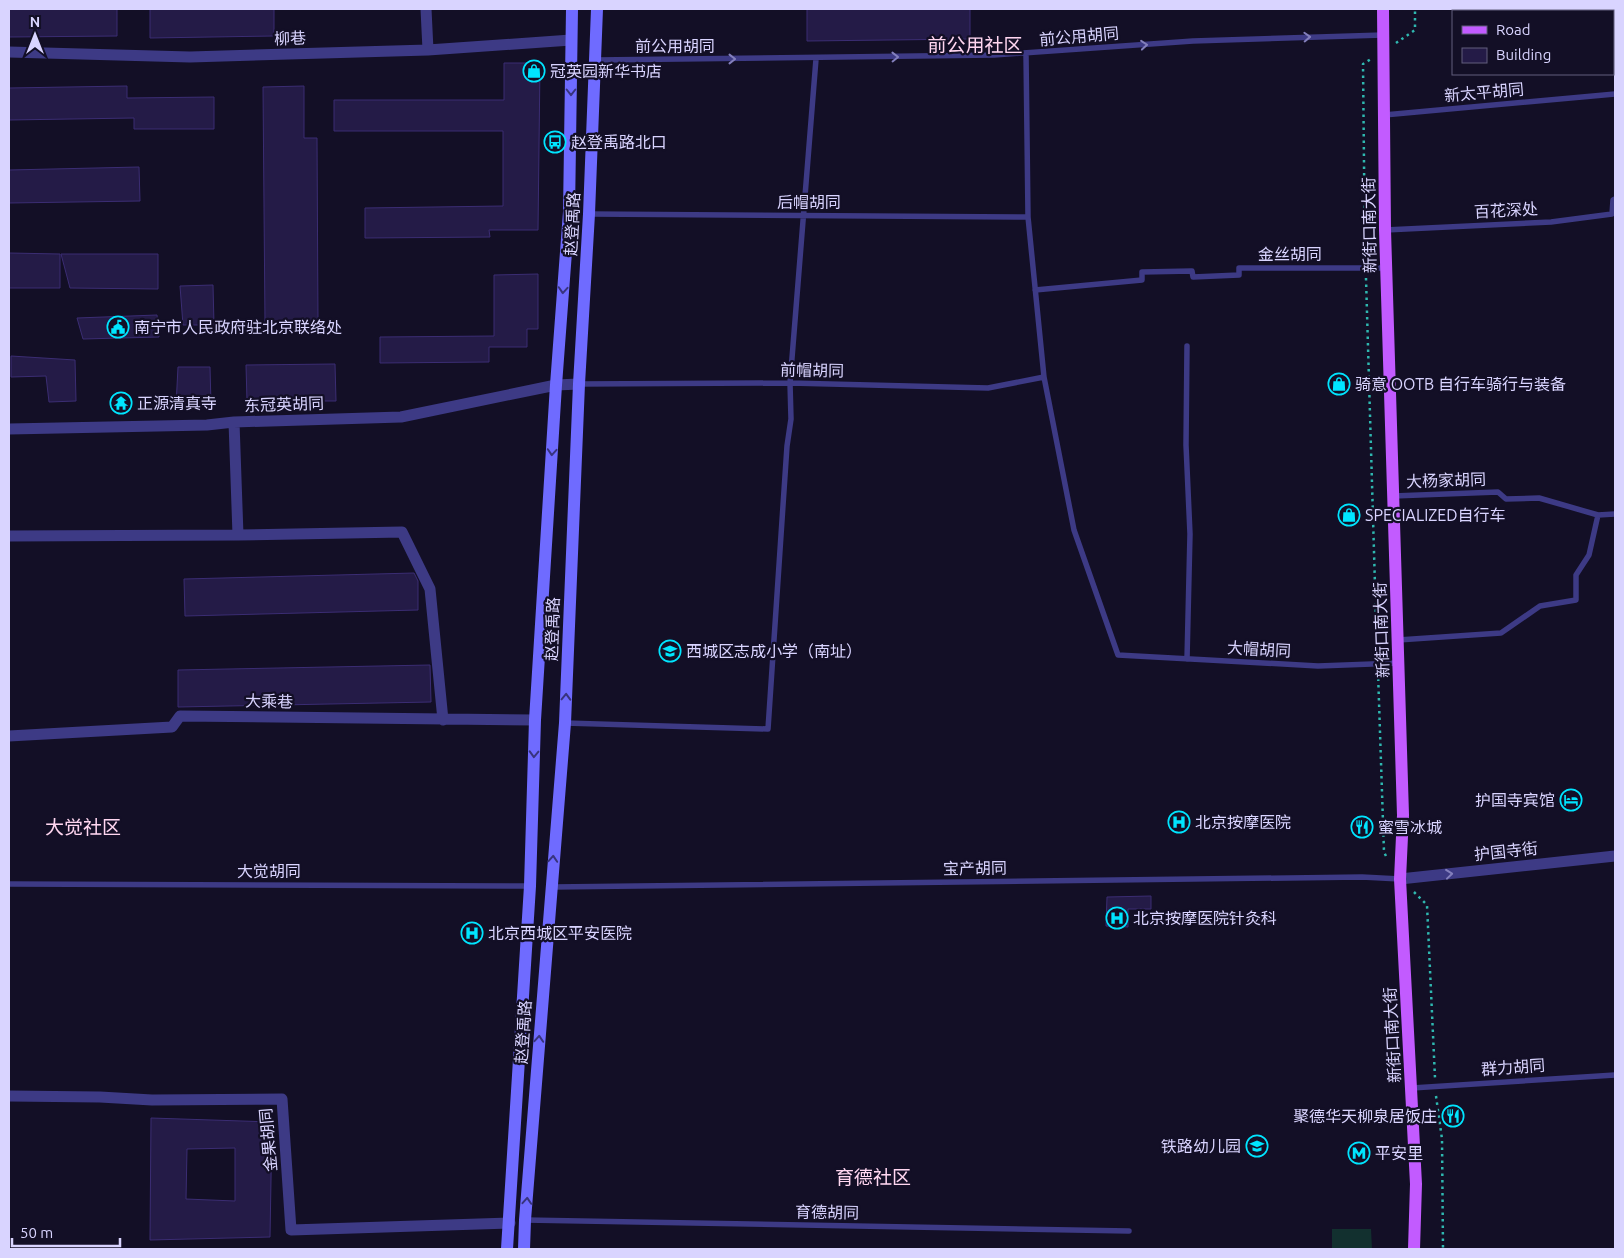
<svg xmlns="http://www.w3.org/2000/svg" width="1624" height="1258" font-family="Ubuntu,'Noto Sans SC',sans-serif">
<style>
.green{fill:#12302f}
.building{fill:#241b47;stroke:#3b2d73;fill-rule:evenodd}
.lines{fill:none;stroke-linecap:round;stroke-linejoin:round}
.path{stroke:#2fb8b0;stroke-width:2.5;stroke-dasharray:2.5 4;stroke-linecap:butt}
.lane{stroke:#3d3a85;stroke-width:5.5}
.street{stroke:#3d3a85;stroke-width:11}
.secondary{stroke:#6f6bff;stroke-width:12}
.primary{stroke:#c25bff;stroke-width:12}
.oneway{stroke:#837fbc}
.oneway2{stroke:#38347d}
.labels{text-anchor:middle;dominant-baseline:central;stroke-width:4.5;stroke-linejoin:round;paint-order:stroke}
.street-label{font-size:16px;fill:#d9d4ff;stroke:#130f26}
.poi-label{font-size:16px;fill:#d9d4ff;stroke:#130f26;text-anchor:start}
.quarter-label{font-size:19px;fill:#ffd6f0;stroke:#130f26}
</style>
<rect width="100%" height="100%" fill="#130f26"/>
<path class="green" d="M1332,1229h39l1,20h-40z"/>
<path class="building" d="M9,9h108v27l-108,1z
M150,9h124v27l-124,2z
M807,9h163v30l-163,2z
M504,63h36l-2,167h-49l1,7 -125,1v-30l138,-2v-75h-169v-31h170z
M127,86v12l87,-1v32h-80v-11l-125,2v-32z
M304,86v52h13l1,185 -53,1 -2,-237z
M139,167l1,34 -131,2v-33z
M9,253l51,1v34h-51z
M61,254h97v35l-88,-1z
M538,274v55h-11v18h-38v15l-109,1v-26l114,-1v-61z
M213,285l1,40h-31l-3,-39z
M157,315l2,22 -76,2 -6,-21z
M11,356l64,4 1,41 -27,1 -3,-26 -35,1z
M335,364l1,37h-89l-1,-36z
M178,367h32l1,38 -35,1z
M414,573l4,8v29l-233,6 -1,-37z
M430,665l1,37 -253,5v-37z
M1151,896v13h-23v18l-22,-1 1,-29z
M151,1118l121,4 -2,115 -120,3zM235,1148v53l-49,-2 1,-50z"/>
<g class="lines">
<path class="path" d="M1396,43l19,-13v-21
M1365,260l-2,-196 8,-5
M1366,278l11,376
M1378,672l6,180 3,6
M1414,892l13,13 8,173
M1436,1096l6,43 1,110"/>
<path class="lane" d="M1026,54l2,163 16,160 30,153 44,125 200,11 81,-3
M596,60l398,-5 199,-14 190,-6
M1384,115l231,-21
M589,214l439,3
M1385,230l166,-8 61,-8 1,-14 2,-1
M1035,290l107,-10v-8l50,-1 1,6 46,-2v-7h147
M1187,346l-1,99 4,89 -3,125
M579,384l211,-1 198,5 56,-11
M1393,496l105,-4 8,7 33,-1 59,17 17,-1
M1398,640l103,-7 39,-27 36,-6v-25l13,-20 9,-40
M565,723l203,6 19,-283 4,-27 -1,-36 26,-324
M9,884l521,2
M553,887l809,-10 38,2
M1412,1088l203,-13
M525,1220l604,11"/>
<path class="street" d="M426,9l2,41
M9,52l181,5 238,-7 143,-10
M234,422l4,113 164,-3 28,57 13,131
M9,429l198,-4 27,-3 167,-5 155,-32 23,-1
M9,536l229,-1
M9,736l163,-9 8,-11 355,4
M1400,879l215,-23
M9,1096l91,1 52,3 130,-1 9,131 219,-7"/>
<path class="secondary" d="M507,1249l23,-363 5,-166 21,-335 13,-173 3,-203
M524,1249l1,-29 40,-497 14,-339 10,-170 8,-205"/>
<path class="primary" d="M1383,9l2,221 18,585 -3,64 16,305 -2,65"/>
</g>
<defs><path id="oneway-chevron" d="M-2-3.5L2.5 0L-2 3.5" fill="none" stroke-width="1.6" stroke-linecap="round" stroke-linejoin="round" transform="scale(1.25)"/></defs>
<g class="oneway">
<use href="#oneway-chevron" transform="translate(1307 37) rotate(-2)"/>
<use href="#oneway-chevron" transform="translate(1144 45) rotate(-5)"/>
<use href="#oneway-chevron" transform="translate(895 57) rotate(-1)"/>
<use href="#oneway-chevron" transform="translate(732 59)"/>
<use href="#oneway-chevron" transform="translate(1449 874) rotate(-6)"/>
</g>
<g class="oneway2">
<use href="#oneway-chevron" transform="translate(571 92) rotate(90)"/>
<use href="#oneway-chevron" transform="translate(563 290) rotate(94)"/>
<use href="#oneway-chevron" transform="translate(552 452) rotate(94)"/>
<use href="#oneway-chevron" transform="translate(566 697) rotate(-88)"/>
<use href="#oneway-chevron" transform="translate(534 754) rotate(92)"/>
<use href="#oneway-chevron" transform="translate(553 859) rotate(-86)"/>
<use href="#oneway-chevron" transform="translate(539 1039) rotate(-86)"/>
<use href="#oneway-chevron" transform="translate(527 1201) rotate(-86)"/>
</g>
<defs>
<g id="shop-ring" transform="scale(1.125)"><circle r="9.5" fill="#130f26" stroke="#00e5ff" stroke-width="1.5"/><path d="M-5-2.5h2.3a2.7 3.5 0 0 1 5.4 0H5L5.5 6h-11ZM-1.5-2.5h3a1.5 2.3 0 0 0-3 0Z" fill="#00e5ff"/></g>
<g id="bus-ring" transform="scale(1.125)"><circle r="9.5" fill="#130f26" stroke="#00e5ff" stroke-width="1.5"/><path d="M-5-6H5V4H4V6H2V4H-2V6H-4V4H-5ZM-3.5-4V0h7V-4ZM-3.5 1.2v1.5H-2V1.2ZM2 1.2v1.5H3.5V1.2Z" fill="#00e5ff"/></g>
<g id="civic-ring" transform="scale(1.125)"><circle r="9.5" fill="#130f26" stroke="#00e5ff" stroke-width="1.5"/><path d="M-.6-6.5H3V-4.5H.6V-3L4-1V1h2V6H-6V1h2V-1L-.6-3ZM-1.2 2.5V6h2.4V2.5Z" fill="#00e5ff"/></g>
<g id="temple-ring" transform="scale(1.125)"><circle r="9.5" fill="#130f26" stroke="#00e5ff" stroke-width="1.5"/><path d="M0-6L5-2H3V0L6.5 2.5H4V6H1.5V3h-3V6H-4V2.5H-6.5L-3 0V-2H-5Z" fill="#00e5ff"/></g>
<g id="school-ring" transform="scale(1.125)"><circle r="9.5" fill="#130f26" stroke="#00e5ff" stroke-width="1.5"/><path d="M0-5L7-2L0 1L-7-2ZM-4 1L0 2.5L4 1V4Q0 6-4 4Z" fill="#00e5ff"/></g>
<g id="hotel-ring" transform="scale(1.125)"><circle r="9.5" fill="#130f26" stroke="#00e5ff" stroke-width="1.5"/><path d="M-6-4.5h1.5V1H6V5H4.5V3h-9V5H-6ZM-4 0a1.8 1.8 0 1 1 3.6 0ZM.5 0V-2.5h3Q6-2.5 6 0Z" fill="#00e5ff"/></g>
<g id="hospital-ring" transform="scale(1.125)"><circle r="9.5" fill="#130f26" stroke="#00e5ff" stroke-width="1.5"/><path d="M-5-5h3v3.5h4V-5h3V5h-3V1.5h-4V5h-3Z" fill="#00e5ff"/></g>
<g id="restaurant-ring" transform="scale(1.125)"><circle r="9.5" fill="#130f26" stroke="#00e5ff" stroke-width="1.5"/><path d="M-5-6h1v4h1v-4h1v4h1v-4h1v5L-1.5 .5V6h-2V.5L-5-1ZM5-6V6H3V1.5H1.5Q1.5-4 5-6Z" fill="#00e5ff"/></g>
<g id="metro-ring" transform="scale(1.125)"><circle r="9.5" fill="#130f26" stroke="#00e5ff" stroke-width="1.5"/><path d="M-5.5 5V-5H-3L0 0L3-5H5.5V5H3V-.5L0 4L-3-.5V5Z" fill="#00e5ff"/></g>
</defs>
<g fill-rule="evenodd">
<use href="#shop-ring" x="534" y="71"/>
<use href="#bus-ring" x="555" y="142"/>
<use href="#civic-ring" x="118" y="327"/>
<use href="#shop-ring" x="1339" y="384"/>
<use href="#temple-ring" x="121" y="403"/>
<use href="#shop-ring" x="1349" y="515"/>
<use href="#school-ring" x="670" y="651"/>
<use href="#hotel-ring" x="1571" y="800"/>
<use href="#hospital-ring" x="1179" y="822"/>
<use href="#restaurant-ring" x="1362" y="827"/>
<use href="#hospital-ring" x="1117" y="918"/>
<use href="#hospital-ring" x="472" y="933"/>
<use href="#restaurant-ring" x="1453" y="1116"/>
<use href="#school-ring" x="1257" y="1146"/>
<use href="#metro-ring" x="1359" y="1153"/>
</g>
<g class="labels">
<g class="street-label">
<text transform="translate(1079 36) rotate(-5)">前公用胡同</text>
<text transform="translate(290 38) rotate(-2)">柳巷</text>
<text x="675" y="46">前公用胡同</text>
<text transform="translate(1484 92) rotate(-5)">新太平胡同</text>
<text x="809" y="202">后帽胡同</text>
<text transform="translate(1506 210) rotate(-3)">百花深处</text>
<text transform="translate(572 224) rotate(-87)">赵登禹路</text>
<text transform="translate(1369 225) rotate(-91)">新街口南大街</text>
<text x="1290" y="254">金丝胡同</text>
<text transform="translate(812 370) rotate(1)">前帽胡同</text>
<text transform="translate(284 404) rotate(-2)">东冠英胡同</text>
<text transform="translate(1446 480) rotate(-2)">大杨家胡同</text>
<text transform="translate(552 629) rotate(-88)">赵登禹路</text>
<text transform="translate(1381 630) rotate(-92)">新街口南大街</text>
<text transform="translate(1259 649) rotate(3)">大帽胡同</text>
<text transform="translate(269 701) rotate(1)">大乘巷</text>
<text transform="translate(1506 851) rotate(-6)">护国寺街</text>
<text transform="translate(975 868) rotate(-1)">宝产胡同</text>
<text x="269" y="871">大觉胡同</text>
<text transform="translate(523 1032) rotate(-86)">赵登禹路</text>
<text transform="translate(1392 1035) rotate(-93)">新街口南大街</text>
<text transform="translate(1513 1067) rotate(-4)">群力胡同</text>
<text transform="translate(268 1140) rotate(-95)">金果胡同</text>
<text transform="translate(827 1212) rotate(1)">育德胡同</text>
</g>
<g class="poi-label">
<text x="550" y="71">冠英园新华书店</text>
<text x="571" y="142">赵登禹路北口</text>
<text x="134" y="327">南宁市人民政府驻北京联络处</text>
<text x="1355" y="384">骑意 OOTB 自行车骑行与装备</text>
<text x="137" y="403">正源清真寺</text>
<text x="1365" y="515">SPECIALIZED自行车</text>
<text x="686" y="651">西城区志成小学（南址）</text>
<text x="1555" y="800" text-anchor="end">护国寺宾馆</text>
<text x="1195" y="822">北京按摩医院</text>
<text x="1378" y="827">蜜雪冰城</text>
<text x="1133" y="918">北京按摩医院针灸科</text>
<text x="488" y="933">北京西城区平安医院</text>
<text x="1437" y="1116" text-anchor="end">聚德华天柳泉居饭庄</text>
<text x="1241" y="1146" text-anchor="end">铁路幼儿园</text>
<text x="1375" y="1153">平安里</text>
</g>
<g class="quarter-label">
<text x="975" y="45">前公用社区</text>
<text x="83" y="827">大觉社区</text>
<text x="873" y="1177">育德社区</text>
</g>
</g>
<rect width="1624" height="1258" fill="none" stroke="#d9d4ff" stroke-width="20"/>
<rect x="1452" y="10" width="162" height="65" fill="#130f26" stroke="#625e7d"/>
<rect x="1462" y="26" width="25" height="8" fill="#c25bff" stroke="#625e7d"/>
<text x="1496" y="35" font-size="15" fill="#d9d4ff">Road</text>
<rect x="1462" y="48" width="25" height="15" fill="#241b47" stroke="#625e7d"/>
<text x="1496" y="60" font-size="15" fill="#d9d4ff">Building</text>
<g transform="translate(35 35)" stroke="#130f26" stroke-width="4" paint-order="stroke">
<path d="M0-4L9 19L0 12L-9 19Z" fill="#d9d4ff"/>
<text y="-8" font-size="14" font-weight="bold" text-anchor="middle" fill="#d9d4ff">N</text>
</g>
<path d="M12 1238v8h108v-8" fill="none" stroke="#d9d4ff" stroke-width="2.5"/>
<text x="20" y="1238" font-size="15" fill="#d9d4ff" stroke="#130f26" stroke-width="4" paint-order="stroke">50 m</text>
</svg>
